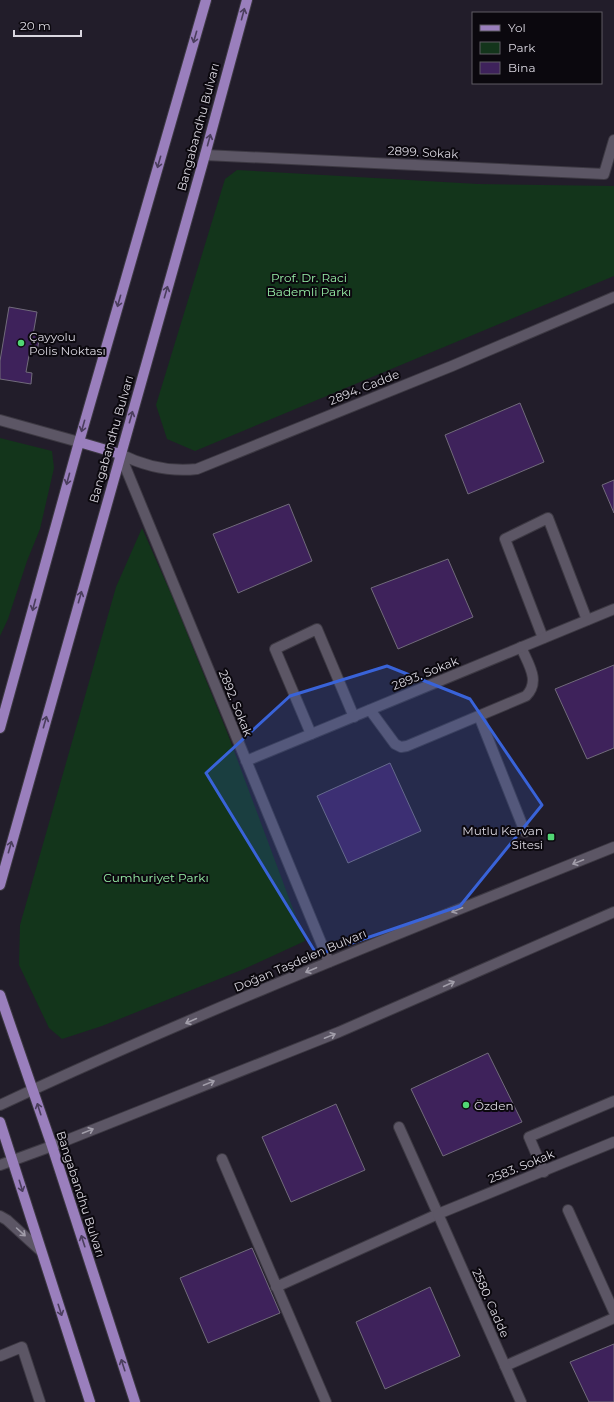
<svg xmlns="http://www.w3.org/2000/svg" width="614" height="1402" font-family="Montserrat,sans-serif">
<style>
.green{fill:#13351b}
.building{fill:#3e225b;stroke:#716b7b}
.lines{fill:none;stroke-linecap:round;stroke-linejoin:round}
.service-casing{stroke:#3d3943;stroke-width:12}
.minor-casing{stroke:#3d3943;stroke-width:12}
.secondary-casing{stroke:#3d3943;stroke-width:12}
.primary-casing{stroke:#3d3943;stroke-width:12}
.service{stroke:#5c5665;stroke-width:10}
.minor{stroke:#5c5665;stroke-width:10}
.secondary{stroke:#5c5665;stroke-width:10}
.primary{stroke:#9a7fbd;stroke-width:10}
.oneway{stroke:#4b3e5d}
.oneway2{stroke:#a19da9}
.marked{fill:#3963d9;fill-opacity:0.2;stroke:#3963d9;stroke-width:3;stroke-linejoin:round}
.poi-dot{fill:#51d674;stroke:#0b080e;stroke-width:1.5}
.labels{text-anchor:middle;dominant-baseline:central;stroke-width:4;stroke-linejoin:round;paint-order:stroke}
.street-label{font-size:12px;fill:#dad7e0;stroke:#0b080e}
.park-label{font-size:12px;fill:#97eea7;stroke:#0b080e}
.poi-label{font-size:12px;fill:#dad7e0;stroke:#0b080e;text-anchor:start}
</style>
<rect width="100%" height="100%" fill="#221d2a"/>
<path class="green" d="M237,170l241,14 136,2v90l-419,175 -28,-12 -11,-34 69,-226z
M0,438l52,13 2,17 -14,61 -13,32 -19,58 -8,17z
M142,528l30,68 55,136 78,209 -61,28 -142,57 -40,13 -13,-11 -30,-63 1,-40 96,-338z"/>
<path class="building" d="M9,307l28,5 -4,23 7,1 -3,15 -7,-1 -4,22 6,1 -1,11 -31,-5v-18z
M520,403l24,59 -76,32 -23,-59z
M614,480v33l-12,-28z
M289,504l23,57 -74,32 -25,-59z
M448,559l25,58 -75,32 -27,-61z
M614,665v83l-27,11 -32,-70z
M390,763l31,68 -73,32 -31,-67z
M488,1053l34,69 -79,34 -32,-67z
M336,1104l29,66 -74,32 -29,-65z
M252,1248l28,65 -72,30 -28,-65z
M430,1287l30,69 -75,33 -29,-67z
M614,1344v58h-25l-19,-40z"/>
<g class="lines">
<g class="service-casing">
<path id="service" d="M543,638l-38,-99 43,-21 39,102
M370,710l25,34 6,3 6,-1 119,-50c15,-15 2,-32 -5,-49
M479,716l46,116
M311,734l-36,-85 42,-20 37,88
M222,1159l104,243
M544,1172l-15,-35 85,-36
M568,1210l46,102
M276,1287l162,-73 -39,-87
M505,1366l109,-48"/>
</g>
<g class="minor-casing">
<path id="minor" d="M205,155l399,19 10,-34
M0,420l79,22
M120,454l209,508
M120,454c24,12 51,18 77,15l255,-103 162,-69
M246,761l368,-152
M0,1356l22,-9 18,55
M521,1402l-83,-188 176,-72"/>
</g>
<g class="secondary-casing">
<path id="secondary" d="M0,1105c201,-94 408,-175 614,-258
M0,1165l52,-19 287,-114 275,-120
M0,1216l7,4 34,31"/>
</g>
<g class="primary-casing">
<path id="primary" d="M79,442l41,12
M0,728l79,-286 127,-442
M0,885l205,-730 42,-155
M0,995l52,151 83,256
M0,1122l90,280"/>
</g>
<use href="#service" class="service"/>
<use href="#minor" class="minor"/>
<use href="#secondary" class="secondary"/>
<use href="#primary" class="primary"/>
</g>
<defs><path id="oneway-shaft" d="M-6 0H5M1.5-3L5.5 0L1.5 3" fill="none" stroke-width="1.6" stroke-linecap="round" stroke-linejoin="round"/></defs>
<g class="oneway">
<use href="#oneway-shaft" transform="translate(243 14) rotate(-75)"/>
<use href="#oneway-shaft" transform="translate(195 37) rotate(106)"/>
<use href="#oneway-shaft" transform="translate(209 140) rotate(-75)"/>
<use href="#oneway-shaft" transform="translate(159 162) rotate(106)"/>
<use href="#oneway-shaft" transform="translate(166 292) rotate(-74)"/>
<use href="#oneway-shaft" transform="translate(119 301) rotate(106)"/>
<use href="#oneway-shaft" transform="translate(131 417) rotate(-74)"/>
<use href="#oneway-shaft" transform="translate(83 426) rotate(106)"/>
<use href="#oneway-shaft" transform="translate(68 479) rotate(105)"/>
<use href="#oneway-shaft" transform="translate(80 597) rotate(-74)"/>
<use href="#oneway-shaft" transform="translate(34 605) rotate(105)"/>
<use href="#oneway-shaft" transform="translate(45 722) rotate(-74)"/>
<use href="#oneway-shaft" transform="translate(10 847) rotate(-74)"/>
<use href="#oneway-shaft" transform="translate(39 1109) rotate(-108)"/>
<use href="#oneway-shaft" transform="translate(21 1186) rotate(73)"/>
<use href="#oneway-shaft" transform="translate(83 1241) rotate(-108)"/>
<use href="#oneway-shaft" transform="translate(60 1310) rotate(72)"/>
<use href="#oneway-shaft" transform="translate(123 1365) rotate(-108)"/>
</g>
<g class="oneway2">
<use href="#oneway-shaft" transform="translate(578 862) rotate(158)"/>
<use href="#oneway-shaft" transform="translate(457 910) rotate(158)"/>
<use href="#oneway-shaft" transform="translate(311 970) rotate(157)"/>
<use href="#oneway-shaft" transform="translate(449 984) rotate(-24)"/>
<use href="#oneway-shaft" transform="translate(191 1021) rotate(156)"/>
<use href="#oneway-shaft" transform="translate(330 1036) rotate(-22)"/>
<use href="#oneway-shaft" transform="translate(209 1083) rotate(-22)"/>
<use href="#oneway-shaft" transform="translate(88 1131) rotate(-22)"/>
<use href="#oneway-shaft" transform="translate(21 1232) rotate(42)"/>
</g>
<path class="marked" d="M387,666l83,33 72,106 -82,101 -143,49 -111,-182 84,-77z"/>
<g class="poi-dot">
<circle cx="21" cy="343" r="4"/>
<rect x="547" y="833" width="8" height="8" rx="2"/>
<circle cx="466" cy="1105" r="4"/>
</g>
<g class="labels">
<g class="street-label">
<text transform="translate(198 127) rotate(-75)">Bangabandhu Bulvarı</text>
<text transform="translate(423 152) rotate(3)">2899. Sokak</text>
<text transform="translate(364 387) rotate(-22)">2894. Cadde</text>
<text transform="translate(111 439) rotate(-74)">Bangabandhu Bulvarı</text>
<text transform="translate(425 673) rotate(-22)">2893. Sokak</text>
<text transform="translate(236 703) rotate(68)">2892. Sokak</text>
<text transform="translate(300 960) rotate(-23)">Doğan Taşdelen Bulvarı</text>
<text transform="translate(521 1166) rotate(-22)">2583. Sokak</text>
<text transform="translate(81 1194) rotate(72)">Bangabandhu Bulvarı</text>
<text transform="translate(491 1303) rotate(66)">2580. Cadde</text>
</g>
<g class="park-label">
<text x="309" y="277">Prof. Dr. Raci<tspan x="309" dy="14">Bademli Parkı</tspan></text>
<text x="156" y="877">Cumhuriyet Parkı</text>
</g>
<g class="poi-label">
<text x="29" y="336">Çayyolu<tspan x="29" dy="14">Polis Noktası</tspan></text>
<text x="543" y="830" text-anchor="end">Mutlu Kervan<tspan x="543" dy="14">Sitesi</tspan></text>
<text x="474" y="1105">Özden</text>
</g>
</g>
<rect x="472" y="12" width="130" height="72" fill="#0b080e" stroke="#5e5b62"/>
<rect x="480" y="25" width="20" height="6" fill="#9a7fbd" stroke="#5e5b62"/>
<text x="508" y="32" font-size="12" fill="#dad7e0">Yol</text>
<rect x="480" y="42" width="20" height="12" fill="#13351b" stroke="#5e5b62"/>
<text x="508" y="52" font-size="12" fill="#dad7e0">Park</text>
<rect x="480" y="62" width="20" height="12" fill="#3e225b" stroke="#5e5b62"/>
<text x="508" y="72" font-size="12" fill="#dad7e0">Bina</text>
<path d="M14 30v6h67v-6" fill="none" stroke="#dad7e0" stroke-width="2"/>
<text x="20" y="30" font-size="12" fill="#dad7e0" stroke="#0b080e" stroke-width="3" paint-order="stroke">20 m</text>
</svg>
